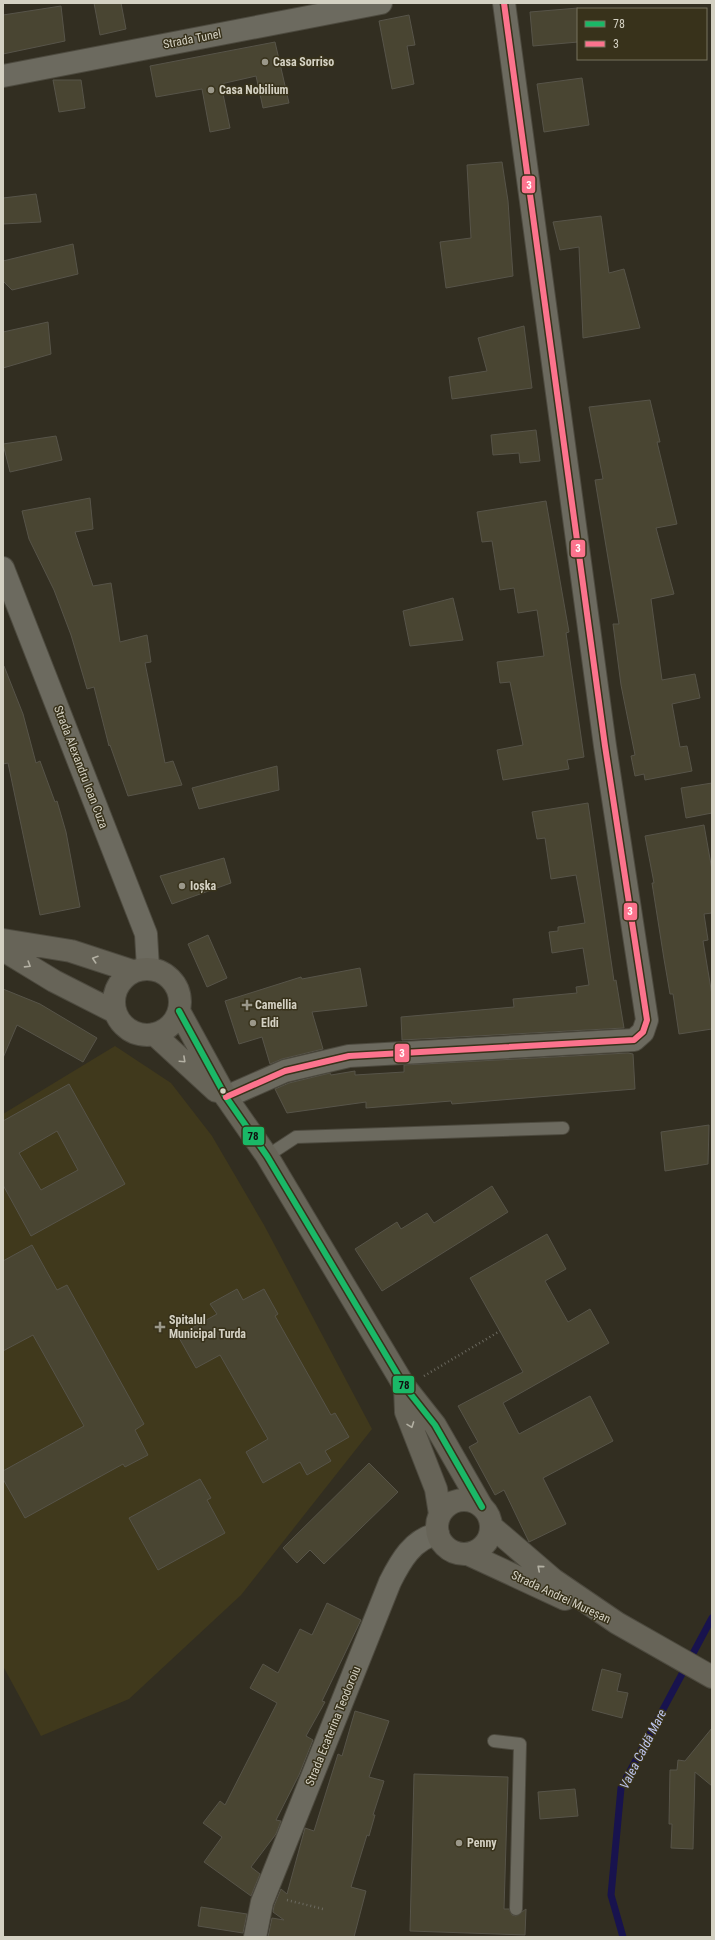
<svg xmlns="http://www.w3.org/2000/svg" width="715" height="1940" font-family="'Roboto Condensed',sans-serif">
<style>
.built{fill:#40391c}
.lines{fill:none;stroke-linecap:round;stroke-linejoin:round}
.stream{stroke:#18134e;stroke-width:7}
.building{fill:#494532;stroke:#575449;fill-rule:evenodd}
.service-casing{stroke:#4d4a3f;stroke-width:14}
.minor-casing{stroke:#4d4a3f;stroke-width:24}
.tertiary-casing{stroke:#4d4a3f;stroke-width:24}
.secondary-casing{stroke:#4d4a3f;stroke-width:24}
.path{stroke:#6b695f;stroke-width:2.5;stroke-dasharray:1 3;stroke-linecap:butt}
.service{stroke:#6c6a5f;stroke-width:12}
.minor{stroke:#6c6a5f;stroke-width:22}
.tertiary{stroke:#6c6a5f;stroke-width:22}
.secondary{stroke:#676458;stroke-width:22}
.bus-1-casing{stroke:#38321b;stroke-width:9}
.bus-2-casing{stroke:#38321b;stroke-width:9}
.bus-1{stroke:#1ab867;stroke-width:6}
.bus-2{stroke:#fc738d;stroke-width:6}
.oneway{stroke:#b3b0a3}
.poi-dot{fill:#9b988a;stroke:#38321b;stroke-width:1.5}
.bus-dot{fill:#d4d1c3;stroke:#38321b;stroke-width:1.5}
.labels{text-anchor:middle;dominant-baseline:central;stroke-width:3;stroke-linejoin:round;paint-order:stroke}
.street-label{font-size:12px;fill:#d4d1c3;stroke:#38321b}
.poi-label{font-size:12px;font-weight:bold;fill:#d4d1c3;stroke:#38321b;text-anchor:start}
.water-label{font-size:13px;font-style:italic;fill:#bcc4ed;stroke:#38321b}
.line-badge{stroke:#38321b;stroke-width:1.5}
.badge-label{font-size:11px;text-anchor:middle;font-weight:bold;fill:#fff}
.pale-badge-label{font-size:11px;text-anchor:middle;font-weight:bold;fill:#111}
</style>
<rect width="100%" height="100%" fill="#322e21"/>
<path class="built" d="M115,1046l56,37 41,53 52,89 108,204 -131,166 -112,104 -88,37 -38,-70v-552z"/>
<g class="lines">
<path class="stream" d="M623,1937l-12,-42 10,-107 91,-170"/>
</g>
<path class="building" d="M94,3h27l5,26 -26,6z
M61,6l4,35 -62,13v-39z
M578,8v34l-45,4 -3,-34z
M409,15l6,30 -8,1 7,38 -22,5 -13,-68z
M275,42l14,61 -26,5 -7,-32 -35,8 9,44 -20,4 -8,-43 -46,8 -6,-31z
M582,78l7,47 -45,7 -7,-48z
M53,80h28l4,28 -26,4z
M502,162l6,39 5,75 -67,12 -6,-46 31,-4 -4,-73z
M36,194l5,28 -38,2v-26z
M601,216l8,57 15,-4 16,59 -57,10 -4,-91 -19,3 -7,-28z
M73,244l5,30 -66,16 -9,-9v-20z
M48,322l3,32 -48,14v-36z
M524,326l8,62 -80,11 -3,-22 38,-6 -9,-33z
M650,400l10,42h-3l20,82 -21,4 18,66 -23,5 11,81 33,-6 5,24 -28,6 8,43 7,-1 5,25 -47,9 -1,-6 -9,2 -4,-20 4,-1 -14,-70 -8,-61h6l-24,-144 8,-1 -14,-72z
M536,430l4,31 -20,2 -1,-10 -26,2 -2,-20z
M56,436l6,24 -52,12 -7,-28z
M90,498l3,31 -18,3 18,54 18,-3 9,59 27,-7 4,27 -6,1 20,100 8,-2 9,24 -54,11 -18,-51 -1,1 -15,-59 -7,2 -16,-54 -17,-45 -25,-51 -7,-28z
M546,501l23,131 -3,1 18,124 -17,3 2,9 -66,11 -6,-30 26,-5 -13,-63 -10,1 -3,-21 47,-6 -7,-46 -19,3 -4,-25 -14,2 -8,-49 -10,1 -5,-30z
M453,598l10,42 -53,6 -7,-35z
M3,666h1l19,48 13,49 4,-2 15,41 2,-1 9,31 14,75 -40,8 -32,-152 -5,1z
M277,766l2,24 -80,19 -7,-21z
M712,783v30l-26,5 -5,-30z
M588,803l26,178 2,-1 8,48 -222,12 -1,-23 113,-10 -1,-8 64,-6 -1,-6 13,-2 -6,-37 -31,5 -3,-21 9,-1v-4l27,-4 -9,-48 -25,4 -6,-41 -8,1 -5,-27z
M704,825l8,45v43l-8,1 4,26 -5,1 9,54v34l-33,5 -6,-40h-3l-6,-35 -12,-76h2l-9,-47z
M224,858l7,25 -59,21 -12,-28z
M208,935l19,43 -20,9 -19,-43z
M360,968l7,38 -55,6 11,37 -41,10 -12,5 -8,-27 -23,7 -14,-43 76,-24 1,2z
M3,989l37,15 57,34 -14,24 -66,-37 -14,33z
M628,1053l5,1 2,35 -183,15 -1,-3 -85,7v-6l-79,11 -12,-24 14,-6 41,-10 1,2 24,-4v4l49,-3v-7z
M69,1084l56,100 -94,52 -28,-51v-64zM57,1131l21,39 -37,20 -22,-37z
M709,1125l-1,39 -43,7 -4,-39z
M492,1186l16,26 -126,79 -27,-42 42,-27 4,7 26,-16 7,10z
M547,1234l19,35 -21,12 23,41 22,-13 19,34 -106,60 16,31 71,-38 23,45 -70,37 23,46 -37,18 -25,-52 -9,5 -26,-48 9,-5 -20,-36 65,-34 -53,-94z
M32,1245l25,45 10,-5 77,139 -9,6 13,25 -23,12 -2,-3 -98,54 -22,-39v-8l81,-45 -51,-91 -30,16v-90z
M237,1289l6,11 21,-11 14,25 -3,2 56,99 4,-2 14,24 -24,14 6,10 -24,14 -7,-13 -37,21 -17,-31 22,-13 -48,-84 -24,13 -18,-32 39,-22 -7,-10z
M369,1463l29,29 -74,72 -14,-14 -13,13 -14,-15z
M200,1479l11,19 -4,2 18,33 -67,37 -29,-52z
M327,1603l34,17 -39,81 3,1 -19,34 7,4 -14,35 -23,45 5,1 -5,13 -25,33 9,7 -9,22 -47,-34 18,-25 -19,-14 17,-22 5,4 52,-102 -27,-15 13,-24 15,9 22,-44 12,6z
M602,1669l19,5 -4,17 11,2 -6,25 -30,-8z
M355,1711l34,10 -20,56 15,4 -11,34h2l-6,21 -2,-1 -16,52 15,4 -12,46h-86l4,-19 12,2 -11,-8 1,-6 7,-17 6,5 18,-66 9,3 24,-77 4,2z
M712,1728v58l-17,-14 -2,77 -22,-1 1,-24h-3l1,-54h7l1,-10 7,1z
M414,1774l94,3 -4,132h5l3,6 4,1 10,-7 -1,26 -115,-4z
M575,1789l3,27 -38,3 -2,-27z
M201,1907l46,7 -4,19 -45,-7z"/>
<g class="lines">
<g class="service-casing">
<path id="service" d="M267,1156l29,-19 267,-9
M494,1741l26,3 -4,165"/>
</g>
<g class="minor-casing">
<path id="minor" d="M3,76l378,-73
M226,1097l59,-26 64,-15 285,-16 9,-8 4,-12 -42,-274 -101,-743
M255,1937l7,-35 128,-320c10,-20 23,-44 48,-48"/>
</g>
<g class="tertiary-casing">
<path id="tertiary" d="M3,568l143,366 2,34"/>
</g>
<g class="secondary-casing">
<path id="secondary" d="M3,940l68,11 61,20
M3,950l51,31 61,31
M114 1002a33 33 0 1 1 66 0a33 33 0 1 1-66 0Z
M179,1011l47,86 41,59 138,231 30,38 47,82
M154,1034l62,57
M405,1387l1,25 30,77 4,25
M437 1527a27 27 0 1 1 54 0a27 27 0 1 1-54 0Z
M491,1526l63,54 63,43 95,54
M468,1554l97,45"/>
</g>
<path class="path" d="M424,1376l76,-45
M287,1900l36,9"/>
<use href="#service" class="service"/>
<use href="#minor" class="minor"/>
<use href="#tertiary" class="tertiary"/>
<use href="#secondary" class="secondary"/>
<g class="bus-1-casing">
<path id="bus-1" d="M179,1011l47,86 41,59 138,231 30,38 47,82"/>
</g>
<g class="bus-2-casing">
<path id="bus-2" d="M226,1097l59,-26 64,-15 285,-16 9,-8 4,-12 -42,-274 -101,-743"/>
</g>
<use href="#bus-1" class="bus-1"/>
<use href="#bus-2" class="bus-2"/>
</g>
<defs><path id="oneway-chevron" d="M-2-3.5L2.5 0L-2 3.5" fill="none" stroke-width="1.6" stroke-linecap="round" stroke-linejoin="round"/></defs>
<g class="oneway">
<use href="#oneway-chevron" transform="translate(95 959) rotate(-162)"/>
<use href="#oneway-chevron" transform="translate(28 965) rotate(32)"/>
<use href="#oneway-chevron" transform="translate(183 1060) rotate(43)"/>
<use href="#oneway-chevron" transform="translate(411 1425) rotate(70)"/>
<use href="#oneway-chevron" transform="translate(540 1568) rotate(-139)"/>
</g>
<g class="poi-dot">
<circle cx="265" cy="62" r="4"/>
<circle cx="211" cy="90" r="4"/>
<circle cx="182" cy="886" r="4"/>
<path d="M245 999h4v4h4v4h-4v4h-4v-4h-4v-4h4z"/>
<circle cx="253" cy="1023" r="4"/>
<path d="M158 1321h4v4h4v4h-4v4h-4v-4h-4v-4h4z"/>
<circle cx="459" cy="1843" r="4"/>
</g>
<circle class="bus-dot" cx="223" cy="1091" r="3.5"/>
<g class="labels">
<g class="street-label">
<text transform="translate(192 39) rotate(-11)">Strada Tunel</text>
<text transform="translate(81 767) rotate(69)">Strada Alexandru Ioan Cuza</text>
<text transform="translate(561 1597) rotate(25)">Strada Andrei Mureșan</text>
<text transform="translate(333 1726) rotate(-68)">Strada Ecaterina Teodoroiu</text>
</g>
<g class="poi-label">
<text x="273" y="62">Casa Sorriso</text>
<text x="219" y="90">Casa Nobilium</text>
<text x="190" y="886">Ioșka</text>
<text x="255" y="1005">Camellia</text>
<text x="261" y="1023">Eldi</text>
<text x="169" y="1320">Spitalul<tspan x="169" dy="14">Municipal Turda</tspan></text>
<text x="467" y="1843">Penny</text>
</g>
<g class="water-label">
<text transform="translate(643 1749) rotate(-63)">Valea Caldă Mare</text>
</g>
</g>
<g class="line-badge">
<rect x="521" y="175" width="15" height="19" rx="4" fill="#fc738d"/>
<rect x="570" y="539" width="16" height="19" rx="4" fill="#fc738d"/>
<rect x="623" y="902" width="15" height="19" rx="4" fill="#fc738d"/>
<rect x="394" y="1043" width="16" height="20" rx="4" fill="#fc738d"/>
<rect x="242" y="1126" width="23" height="20" rx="4" fill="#1ab867"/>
<rect x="392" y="1375" width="23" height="19" rx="4" fill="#1ab867"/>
</g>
<g class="badge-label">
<text x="529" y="189">3</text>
<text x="578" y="552">3</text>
<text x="630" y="915">3</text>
<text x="402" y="1057">3</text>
</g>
<g class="pale-badge-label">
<text x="253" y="1140">78</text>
<text x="404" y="1389">78</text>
</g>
<rect width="715" height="1940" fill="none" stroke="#d4d1c3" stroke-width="8"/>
<rect x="577" y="8" width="130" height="52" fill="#38321b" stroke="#76725e"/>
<rect x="585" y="21" width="20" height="6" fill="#1ab867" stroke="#76725e"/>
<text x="613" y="28" font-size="12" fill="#d4d1c3">78</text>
<rect x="585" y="41" width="20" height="6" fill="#fc738d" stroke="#76725e"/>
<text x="613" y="48" font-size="12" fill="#d4d1c3">3</text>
</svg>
